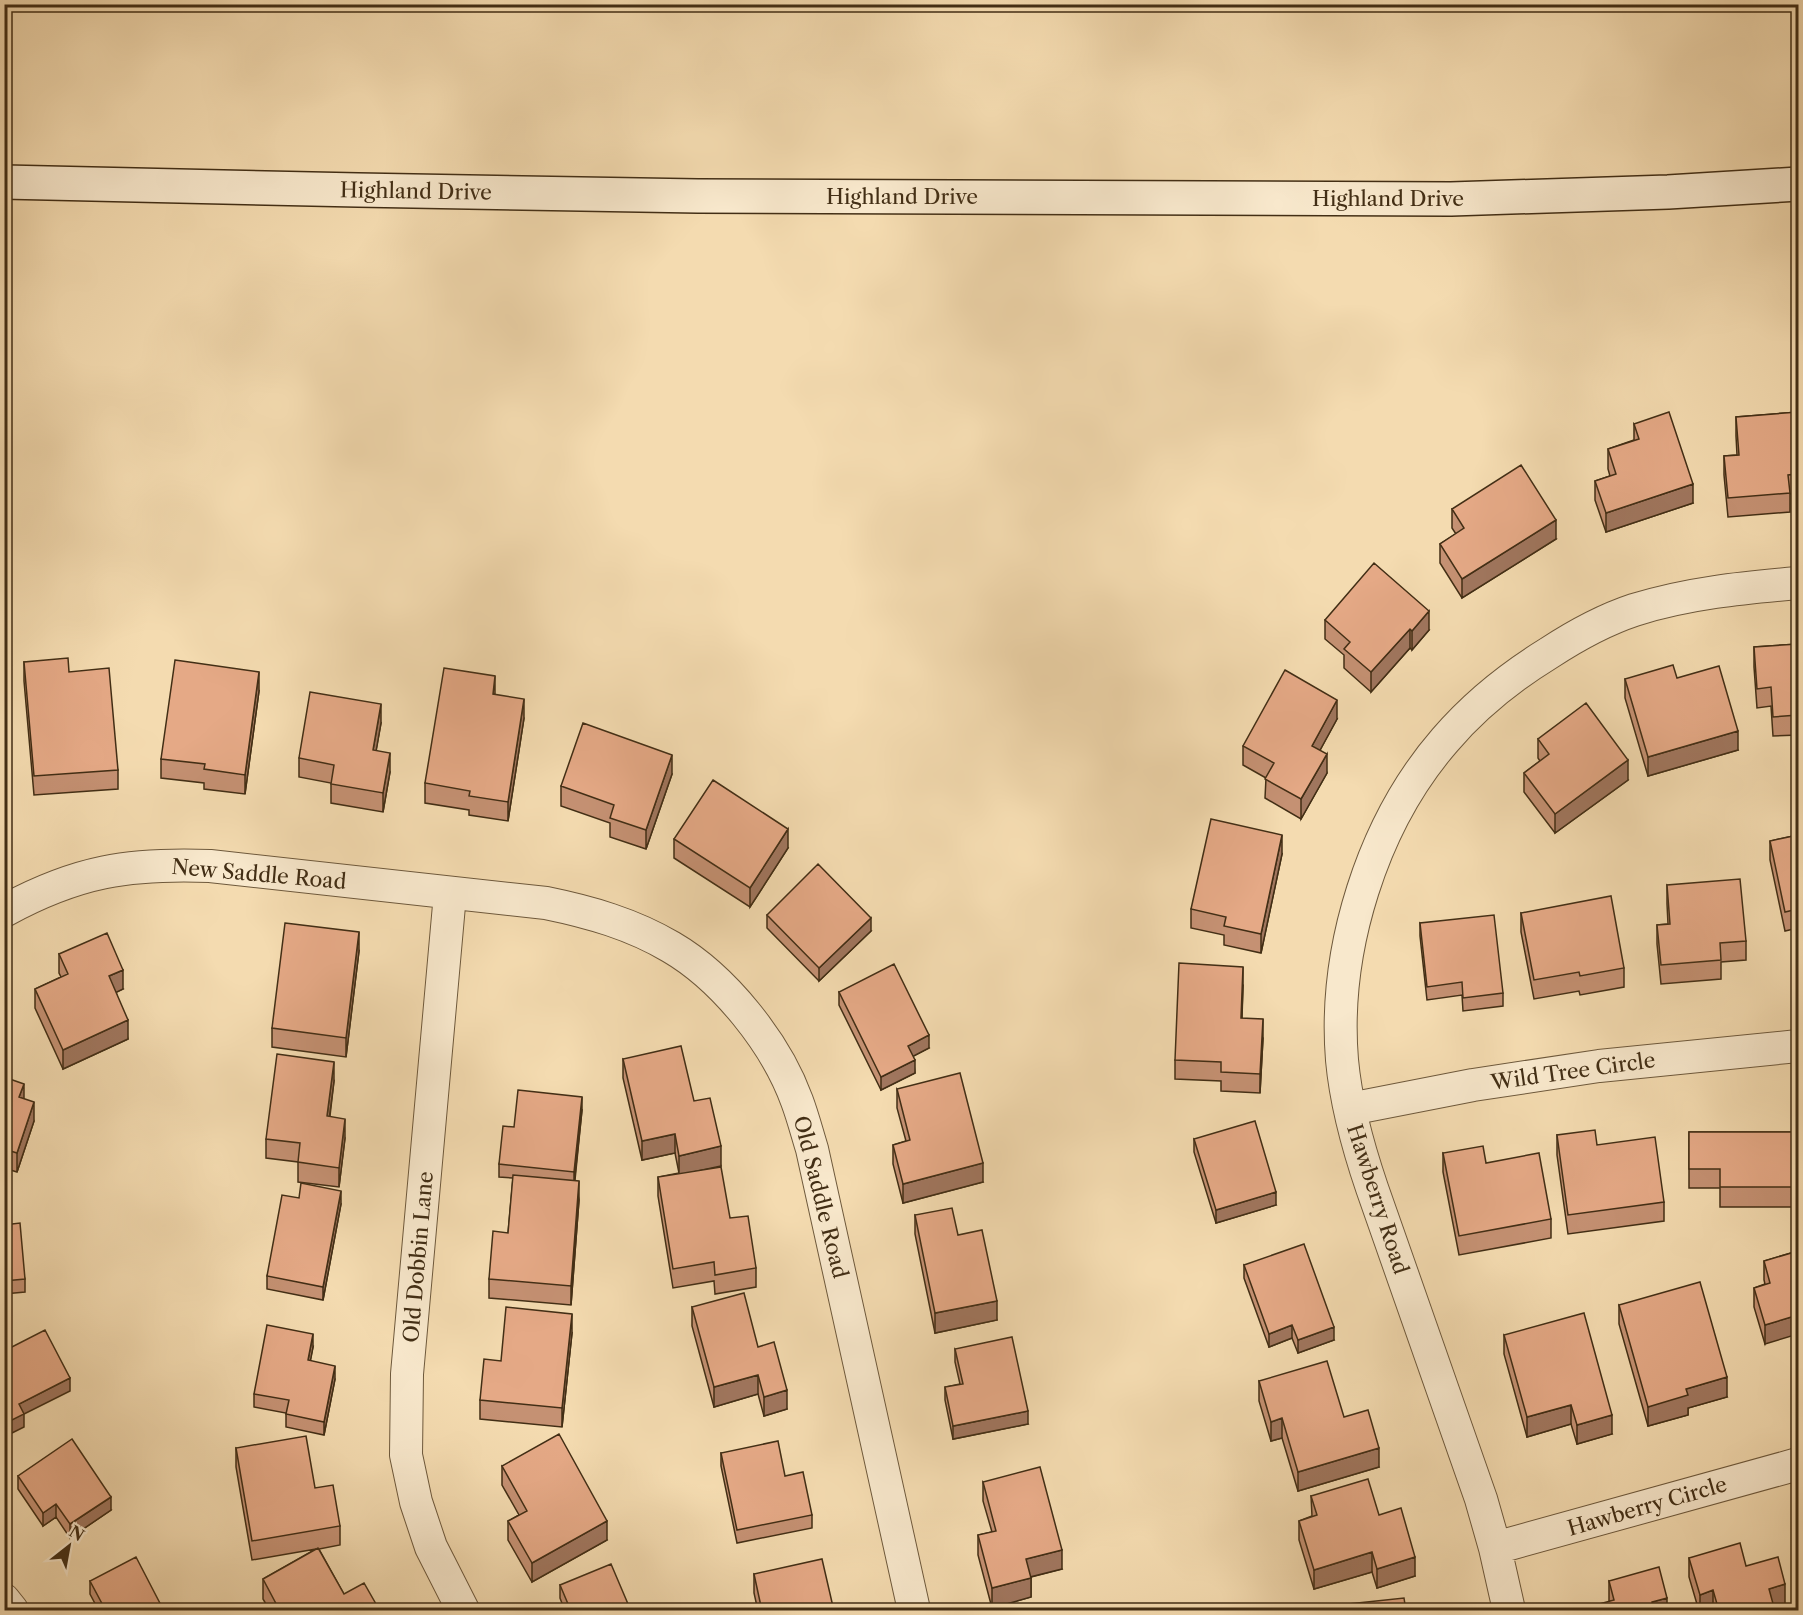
<svg xmlns="http://www.w3.org/2000/svg" width="1803" height="1615" font-family="'Libre Caslon Text',serif">
<style>
.lines{fill:none;stroke-linecap:round;stroke-linejoin:round}
.street-casing{stroke:#6e593c;stroke-width:34}
.secondary-casing{stroke:#422e15;stroke-width:36}
.street{stroke:#f8e8cc;stroke-width:32}
.secondary{stroke:#f8e8cc;stroke-width:33}
.wall{fill:#c59173;stroke:#422e15;stroke-width:1.5}
.shaded-wall{fill:#a0765e;stroke:#422e15;stroke-width:1.5}
.building{fill:#e5a986;stroke:#422e15;stroke-width:1.5}
.labels{text-anchor:middle;dominant-baseline:central;stroke-width:4.5;stroke-linejoin:round;paint-order:stroke}
.street-label{font-size:21px;fill:#422e15;stroke:#f8e8cc}
</style>
<rect width="100%" height="100%" fill="#f4dbb0"/>
<filter id="stains"><feTurbulence type="fractalNoise" baseFrequency=".00333" numOctaves="4"/><feColorMatrix values="0 0 0 0 .2 0 0 0 0 .09 0 0 0 0 .02 0 0 0 .5 -.17"/></filter>
<radialGradient id="worn" r=".72"><stop offset=".6" stop-color="#630" stop-opacity="0"/><stop offset="1" stop-color="#630" stop-opacity=".3"/></radialGradient>
<g class="lines">
<g class="street-casing">
<path id="street" d="M450,894l-43,480 -1,81 10,47 15,45 32,63
M4,911c73,-40 125,-48 206,-45l336,37c44,9 86,21 125,44 53,31 105,96 126,154 6,16 10,32 15,48l102,461
M1350,1109l123,-24 126,-19 199,-20
M1495,1548l303,-84
M4,1600l8,10
M1509,1610l-14,-62 -14,-49 -109,-311c-14,-41 -26,-84 -30,-128 -9,-110 30,-236 103,-320 30,-35 65,-63 104,-87 26,-17 55,-33 85,-43 54,-17 108,-22 164,-27"/>
</g>
<g class="secondary-casing">
<path id="secondary" d="M4,182l354,8 340,6 753,3 217,-7 130,-8"/>
</g>
<use href="#street" class="street"/>
<use href="#secondary" class="secondary"/>
</g>
<path class="wall" d="M1798,412v81l-8,1v18l-62,5 -4,-42v-19l13,-1 -1,-19v-19z
M1634,424l59,79 -87,29 -11,-32v-19l15,-5 -2,-7v-20l26,-9z
M1452,509l104,30 -94,59 -22,-35v-19l16,-10 -4,-6z
M1325,620l104,10 -17,20 -2,-2 -39,44 -27,-24v-13l-19,-16z
M1798,644v91l-25,1 -2,-30 -14,2 -3,-41v-20z
M24,662l45,10 49,98v19l-84,6 -10,-114z
M1677,678l61,72 -90,26 -23,-78v-19z
M259,691l-14,103 -41,-5v-6l-43,-5v-19z
M495,695l29,23 -16,103 -39,-6v-5l-44,-7v-20z
M1337,719l-17,31 7,23 -26,46 -36,-21 1,-20 -23,-13v-19z
M381,723l-5,27 14,22 -7,40 -52,-9v-20l-32,-6v-19z
M1538,739l90,41 -73,53 -31,-41v-19l16,-12 -2,-3z
M672,774l-26,75 -36,-12v-14l-49,-17v-20z
M1798,835v93l-13,3 -15,-71v-19z
M674,839l114,9 -38,59 -76,-49z
M1282,854l-21,99 -37,-8v-10l-33,-7v-19z
M1667,885l79,56v19l-25,2v17l-60,5 -4,-40v-19l11,-1 -1,-20z
M1521,913l103,55v19l-44,8 -1,-4 -45,8 -13,-67z
M767,915l104,16 -52,50 -52,-53z
M1420,923l83,70v13l-40,5 -1,-16 -35,5 -7,-64z
M359,951l-13,106 -74,-10v-19z
M59,954l64,35 -7,3 12,47 -65,30 -28,-61v-19l26,-12 -2,-4z
M1243,986l-1,32 21,20 -3,55 -39,-2v-10l-46,-2v-19z
M839,992l90,56 -16,8 2,17 -34,17 -42,-85z
M623,1059l71,42 27,65 -14,3 23,49 26,50v19l-41,7 -1,-13 -41,7 -15,-92v-19l21,-4 -4,-20 -33,7 -19,-82z
M4,1077l20,22 10,22 -17,51 -13,-4z
M334,1081l-4,35 15,22 -6,49 -41,-5v-20l-32,-4v-19z
M897,1089l86,93 -80,21 -10,-39v-19l13,-4 -9,-33z
M582,1110l-7,70 4,20 -8,105 -82,-7v-19l19,-46 5,-55 -14,-1v-13l15,-37z
M1689,1132h109v75h-78v-19h-31z
M1557,1135l40,10 67,57v19l-96,13 -11,-79z
M1194,1139l82,66 -60,18 -22,-71z
M1443,1153l108,66v19l-92,17 -16,-83z
M299,1198l42,6 -18,96 -56,-11v-13z
M915,1215l43,20 39,85 -62,13 -20,-99z
M4,1225l21,54v13l-21,2z
M1798,1251l-33,93 -11,-37v-19l11,-4 -1,-4v-19z
M1244,1265l90,75 -36,13 -6,-15 -23,9 -25,-69z
M1619,1305l108,92 -39,11v7l-40,11 -29,-102z
M692,1307l66,40 29,62 -23,7 -6,-22 -44,13 -22,-81z
M572,1333l-10,94 -82,-8v-19l21,-39z
M1504,1335l108,99 -35,10 -6,-20 -44,13 -23,-83z
M313,1347l-3,14 25,18 -11,56 -38,-8v-14l-32,-6v-13z
M955,1349l73,75 -75,15 -8,-39v-13l15,-3 -5,-22z
M1259,1381l85,36 35,50 -81,24 -16,-53 -11,3 -12,-40z
M236,1448l79,40 25,38v19l-21,4 25,45 36,17h-110l-7,-12v-20l53,-30 -64,11 -16,-93z
M721,1453l64,23 27,39v13l-75,15 -16,-77z
M502,1466l105,74 -75,42 -24,-42v-19l11,-6 -17,-30z
M18,1476l93,34 -41,28 -14,-21 -13,9 -25,-37z
M983,1482l79,87 -31,8v20l-39,11 -14,-53v-20l14,-3 -9,-31z
M1311,1496l68,19 36,61 -38,12 -5,-16 -58,17 -15,-49v-19l13,-5z
M1689,1558l57,8 39,38 -11,3 1,4h-62v-1l-3,1h-11l-10,-34z
M754,1574l80,37h-76l-4,-18z
M90,1581l74,30h-65l-9,-17z
M1609,1581l58,30 -58,-10z
M560,1585l71,26h-66l-5,-13z"/>
<path class="shaded-wall" d="M1693,484v19l-87,29v-19z
M1556,520v19l-94,59v-19z
M1429,611v19l-17,20v-19z
M1410,629v19l-39,44v-20z
M259,672v19l-14,103v-19z
M495,676v19l-2,-1z
M524,699v19l-16,103v-19z
M1337,700v19l-25,46v-19z
M381,704v19l-8,46v-19z
M1738,731v19l-90,26v-19z
M390,753v19l-7,40v-19z
M1327,754v19l-26,46v-20z
M672,755v19l-26,75v-19z
M1628,760v20l-73,53v-19z
M6,800v19l-2,1v-19z
M788,829v19l-38,59v-19z
M1282,835v19l-21,99v-19z
M871,918v13l-52,50v-13z
M359,932v19l-13,106v-19z
M1243,967v19l-2,51v-19z
M123,970v19l-14,7v-20z
M1263,1019v19l-3,55v-19z
M128,1020v19l-65,30v-19z
M929,1035v13l-21,11v-13z
M915,1060v13l-34,17v-13z
M334,1062v19l-7,54v-19z
M24,1084v19l-5,-6z
M582,1097v13l-8,75v-13z
M34,1102v19l-17,51v-19z
M345,1119v19l-6,49v-19z
M675,1134v19l-33,7v-19z
M721,1146v20l-42,9v-19z
M983,1163v19l-80,21v-19z
M579,1181v19l-8,105v-19z
M341,1191v13l-18,96v-13z
M1276,1192v13l-60,18v-13z
M997,1301v19l-62,13v-20z
M572,1314v19l-10,94v-19z
M1798,1315v19l-33,10v-19z
M1292,1325v13l-23,9v-13z
M1334,1327v13l-36,13v-13z
M313,1334v13l-5,27v-14z
M335,1366v13l-11,56v-13z
M758,1375v19l-44,13v-20z
M1727,1377v20l-39,11v7l-40,11v-19l38,-18z
M70,1378v13l-46,23v13l-20,10v-13l15,-20z
M787,1390v19l-23,7v-19z
M1571,1405v19l-44,13v-20z
M1028,1411v13l-75,15v-13z
M1612,1415v19l-35,10v-19z
M1282,1418v20l-11,3v-19z
M1379,1448v19l-81,24v-19z
M111,1497v13l-41,28v-14z
M56,1504v13l-13,9v-13z
M607,1521v19l-75,42v-19z
M1062,1550v19l-36,9v-19z
M1372,1552v20l-58,17v-19z
M1415,1557v19l-38,12v-19z
M1031,1578v19l-39,11v-20z
M1785,1584v20l-16,4v-19z
M1713,1590v20l-3,1h-10v-16z
M1667,1598v13h-15v-9z"/>
<path class="building" d="M1669,412l24,72 -87,29 -11,-32 21,-7 -8,-25 31,-10 -5,-15z
M1798,412v62l-10,1 2,18 -62,5 -4,-42 15,-1 -3,-38z
M1521,465l35,55 -94,59 -22,-35 24,-16 -12,-19z
M1374,563l55,48 -17,20 -2,-2 -39,43 -27,-23 6,-7 -25,-22z
M1798,644v71l-25,2 -2,-30 -14,2 -3,-42z
M68,658l1,14 40,-4 9,102 -84,6 -10,-114z
M175,660l84,12 -14,103 -41,-6 1,-5 -44,-5z
M1673,665l4,13 42,-12 19,65 -90,26 -23,-78z
M444,668l51,8 -2,18 31,5 -16,103 -39,-6 1,-5 -45,-8z
M1285,670l52,30 -25,46 15,8 -26,45 -36,-20 9,-16 -31,-17z
M310,692l71,12 -8,46 17,3 -7,40 -52,-9 3,-19 -35,-7z
M1586,703l42,57 -73,54 -31,-41 25,-19 -11,-15z
M583,723l89,32 -26,75 -36,-12 4,-13 -53,-19z
M713,780l75,49 -38,59 -76,-49z
M1211,819l71,16 -21,99 -37,-8 2,-9 -35,-8z
M1798,835v74l-13,3 -15,-71z
M818,864l53,54 -52,50 -52,-53z
M1740,879l6,62 -26,2 1,17 -60,5 -4,-40 13,-1 -3,-39z
M1611,896l13,72 -44,8 -1,-4 -45,8 -13,-67z
M1494,915l9,78 -40,5 -1,-16 -35,5 -7,-64z
M285,923l74,9 -13,106 -74,-10z
M107,933l16,37 -14,6 19,44 -65,30 -28,-61 33,-15 -9,-20z
M1179,963l64,4 -2,51 22,1 -3,55 -39,-2v-10l-46,-2z
M894,964l35,71 -21,11 7,14 -34,17 -42,-85z
M681,1046l13,55 16,-3 11,48 -42,10 -4,-22 -33,7 -19,-82z
M277,1054l57,8 -7,54 18,3 -6,49 -41,-6 2,-19 -34,-4z
M960,1073l23,90 -80,21 -10,-39 17,-5 -13,-51z
M4,1077l20,7 -5,13 15,5 -17,51 -13,-4z
M518,1090l64,7 -8,75 -75,-8 4,-38 11,1z
M1255,1121l21,71 -60,18 -22,-71z
M1595,1130l2,15 58,-8 9,65 -96,13 -11,-80z
M1689,1132h109v55h-78v-18h-31z
M1483,1146l3,17 53,-10 12,66 -92,17 -16,-83z
M721,1167l9,51 18,-2 8,52 -41,7 -1,-13 -41,7 -15,-92z
M513,1175l66,6 -8,105 -82,-7 4,-48 15,2z
M301,1183l40,8 -18,96 -56,-11 15,-81 17,3z
M952,1208l6,27 24,-5 15,71 -62,12 -20,-98z
M20,1223l5,56 -21,2v-56z
M1304,1244l30,83 -36,13 -6,-15 -23,9 -25,-69z
M1798,1251v64l-33,10 -11,-37 16,-5 -6,-22z
M1700,1282l27,95 -41,12 2,6 -40,12 -29,-102z
M744,1293l14,54 16,-5 13,48 -23,7 -6,-22 -44,12 -22,-80z
M506,1307l66,7 -10,94 -82,-8 4,-41 17,2z
M1584,1313l28,102 -35,10 -6,-20 -44,12 -23,-82z
M267,1325l46,9 -5,26 27,6 -11,56 -38,-8 3,-14 -35,-6z
M45,1330l25,48 -51,26 5,10 -20,10v-73z
M1012,1337l16,74 -75,15 -8,-39 18,-3 -8,-35z
M1327,1361l17,56 24,-7 11,38 -81,24 -16,-54 -11,4 -12,-41z
M559,1434l48,87 -75,42 -24,-42 19,-10 -25,-45z
M306,1436l9,52 18,-3 7,41 -88,15 -16,-93z
M72,1439l39,58 -41,27 -14,-20 -13,9 -25,-37z
M778,1441l7,35 18,-4 9,43 -75,15 -16,-77z
M1040,1467l22,83 -36,9 5,19 -39,10 -14,-53 18,-4 -13,-49z
M1368,1479l11,36 22,-7 14,49 -38,12 -5,-17 -58,18 -15,-49 18,-6 -6,-19z
M1740,1543l6,23 32,-9 7,27 -16,5 6,22h-56l-6,-21 -13,5 -11,-37z
M318,1548l26,46 20,-11 16,28h-100l-17,-32z
M136,1557l28,54h-58l-16,-30z
M822,1559l12,52h-72l-8,-37z
M611,1564l20,47h-60l-11,-26z
M1659,1567l8,31 -15,4 2,9h-72l-1,-2 33,-9 -5,-19z
M1404,1598l2,13h-67v-6z"/>
<g class="labels">
<g class="street-label">
<text transform="translate(416 191) rotate(1)">Highland Drive</text>
<text x="902" y="196">Highland Drive</text>
<text x="1388" y="198">Highland Drive</text>
<text transform="translate(259 874) rotate(5)">New Saddle Road</text>
<text transform="translate(1573 1071) rotate(-8)">Wild Tree Circle</text>
<text transform="translate(821 1197) rotate(76)">Old Saddle Road</text>
<text transform="translate(1378 1199) rotate(72)">Hawberry Road</text>
<text transform="translate(418 1257) rotate(-85)">Old Dobbin Lane</text>
<text transform="translate(1647 1506) rotate(-16)">Hawberry Circle</text>
</g>
</g>
<rect width="1803" height="1615" fill="none" stroke="#f4dbb0" stroke-width="24"/>
<rect x="6" y="6" width="1791" height="1603" fill="none" stroke="#422e15" stroke-width="3"/>
<rect x="12" y="12" width="1779" height="1591" fill="none" stroke="#422e15" stroke-width="1.5"/>
<g transform="translate(69 1546) rotate(31)" stroke="#f8e8cc" stroke-width="4.5" paint-order="stroke">
<path d="M0-4.5L10 22L0 15L-10 22Z" fill="#422e15"/>
<text y="-9" font-size="16" font-weight="bold" text-anchor="middle" fill="#422e15">N</text>
</g>
<rect width="100%" height="100%" filter="url(#stains)"/>
<rect width="100%" height="100%" fill="url(#worn)"/>
</svg>
